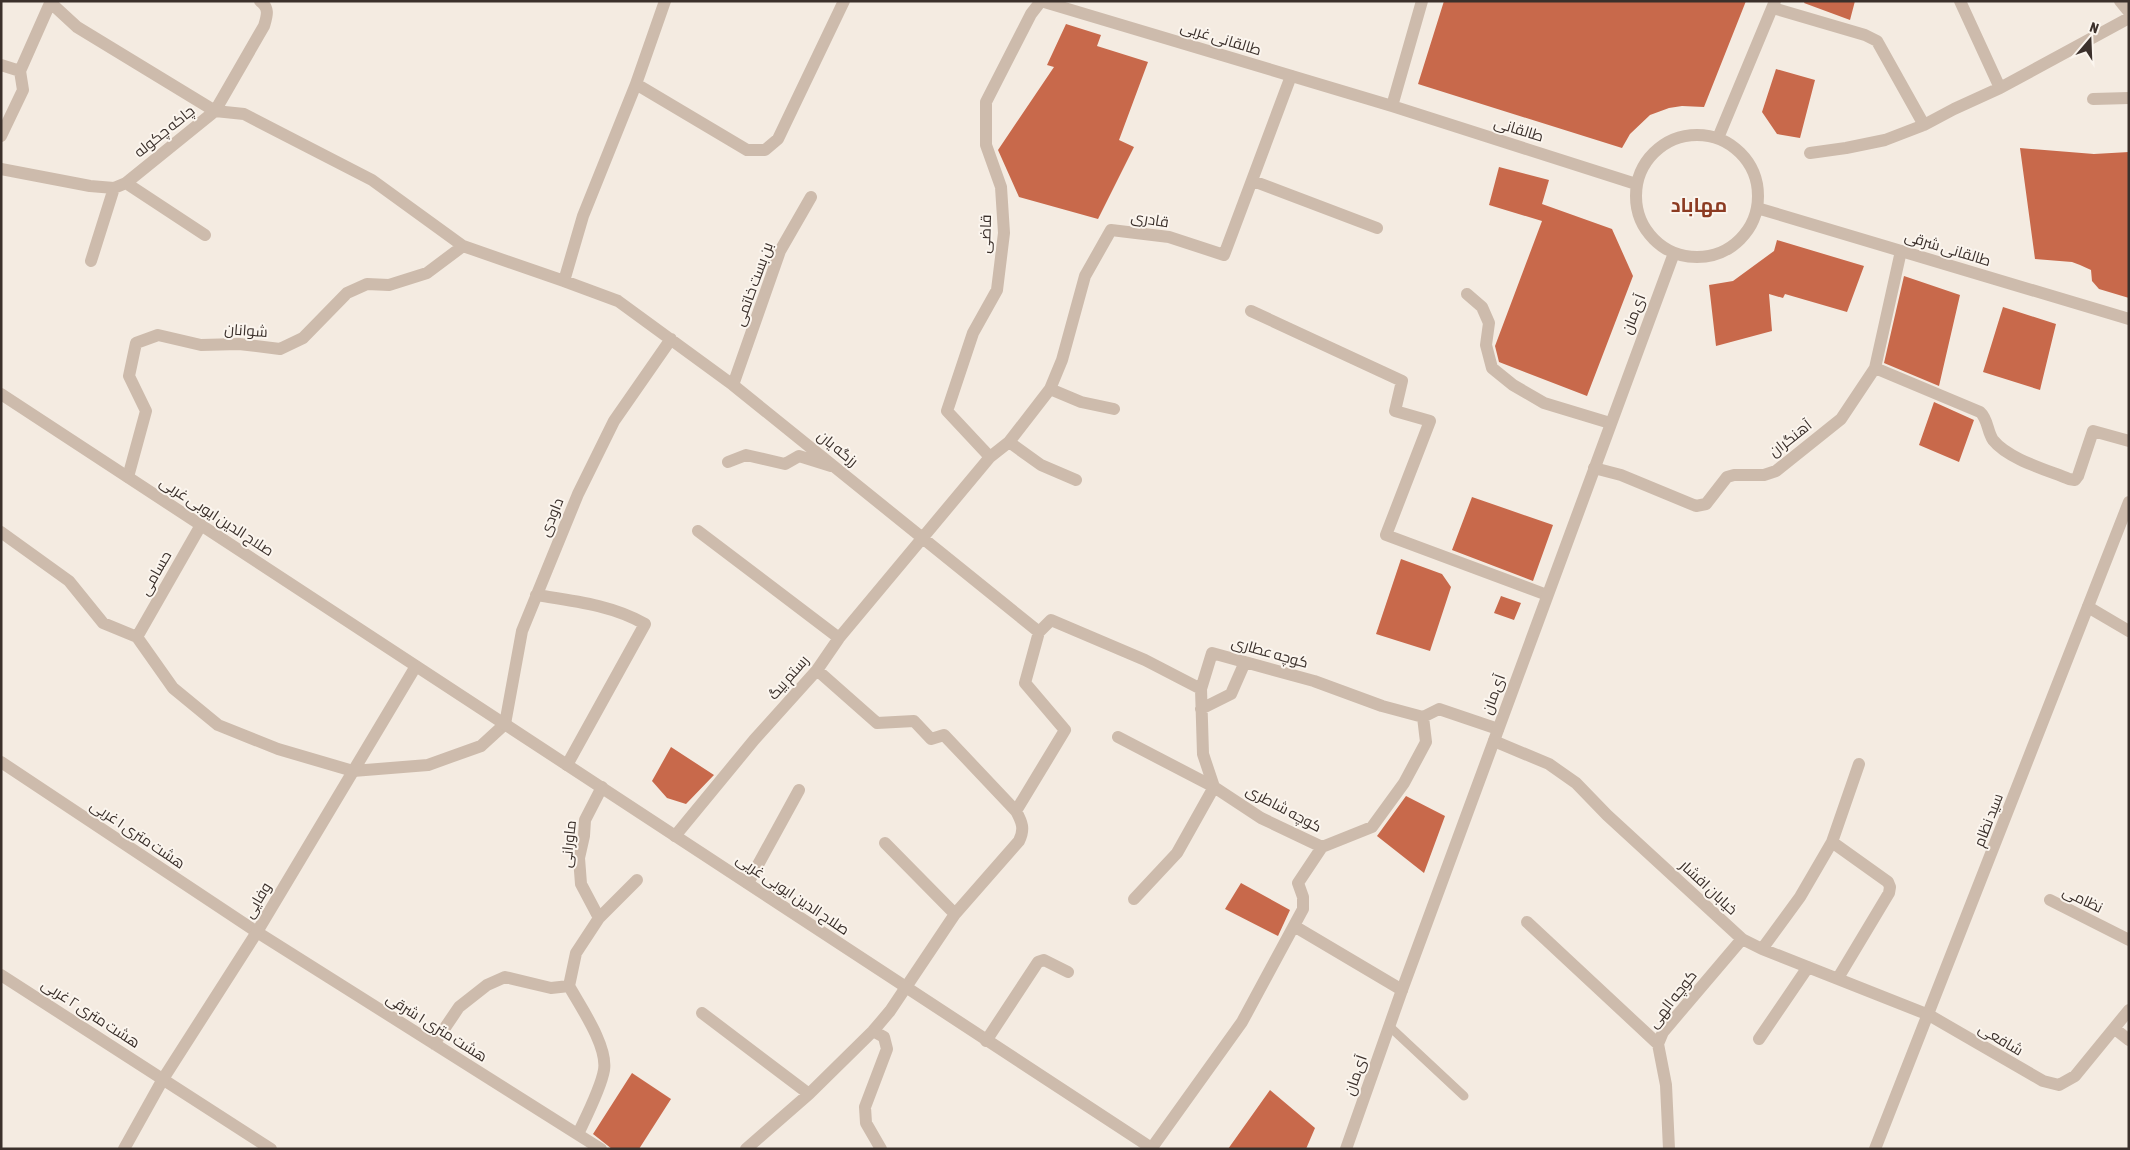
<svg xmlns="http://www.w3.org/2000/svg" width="2130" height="1150" font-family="'Asap Condensed',Cairo,sans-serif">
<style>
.building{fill:#c8694b}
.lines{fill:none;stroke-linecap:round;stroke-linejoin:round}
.service{stroke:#cdbbac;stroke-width:9}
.minor{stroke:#cdbbac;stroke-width:12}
.tertiary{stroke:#cdbbac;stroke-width:12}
.labels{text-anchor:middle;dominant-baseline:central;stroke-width:4;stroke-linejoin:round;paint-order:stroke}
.street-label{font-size:15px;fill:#3b302b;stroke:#fbf5ee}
.district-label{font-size:20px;font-weight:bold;fill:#8c3b22;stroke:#fbf5ee}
</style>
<rect width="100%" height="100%" fill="#f4ebe1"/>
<path class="building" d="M1444,1h302l-42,106 -22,-1 -13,2 -19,7 -20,19 -8,14 -204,-64z
M1805,1h50l-5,19 -46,-17z
M1066,24l35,11 -4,11 51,16 -29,78 15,7 -36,72 -79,-22 -21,-47 56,-83 -7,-2z
M1776,69l39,11 -15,58 -23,-4 -15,-22z
M2020,148l74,6 35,-2v146l-30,-9 -7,-8 -1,-11 -11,-5 -8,-3 -37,-3z
M1499,167l50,13 -7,24 70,25 21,47 -46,120 -88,-34 -4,-16 47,-125 -53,-16z
M1777,240l87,26 -17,46 -62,-18 -2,4 -14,-4 3,37 -56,15 -7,-61 24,-4 41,-30z
M1904,276l56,19 -21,91 -55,-23z
M2003,307l53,17 -16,66 -57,-18z
M1934,402l40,18 -15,42 -40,-17z
M1472,497l81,28 -20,56 -81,-31z
M1401,559l41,15 9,13 -21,64 -54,-17z
M1501,596l20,7 -7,17 -20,-7z
M671,747l43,28 -28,29 -19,-6 -15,-17z
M1406,796l39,20 -21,57 -47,-37z
M1241,883l49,27 -12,26 -53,-27z
M632,1073l39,26 -32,50h-27l-19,-15z
M1270,1090l45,38 -9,21h-78z"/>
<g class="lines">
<path class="service" d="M1389,1026l75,70"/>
<path class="minor" d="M260,1c10,7 7,15 4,25l-49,85 29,3 128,66 91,66 101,35 19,-65 53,-132 29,-83
M1960,1l40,87
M2120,1l9,11
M1773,8l92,27 12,6 47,84
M1,65l19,6 31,-70
M636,84l111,66h18l13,-11 66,-138
M2093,99l36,-1
M1,136l22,-46 -3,-19
M1810,153l36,-5 39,-8 39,-15 30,-16 46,-21 129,-70
M1,169l89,17 24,2 12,-5 89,-72 -138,-84 -26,-24
M1253,181l124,47
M126,183l79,52
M91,261l23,-73
M564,281l54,20 115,84 306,247 -14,51 40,47 -49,81 -72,-76 -13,4 -17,-18 -37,2 -60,-53
M1467,294l15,13 7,16 -3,22 6,23 21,17 31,18 66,20
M1251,311l151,70 -7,30 35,10 -44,114 161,60
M1875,368l105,44c8,7 7,19 13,28 15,19 54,30 76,39l6,1 3,-4 15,-45 36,10
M733,385l47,-134 31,-54
M1050,389l31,13 33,7
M1009,442l32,23 35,15
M990,457l-43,-46 26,-78 24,-43 7,-57 -3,-46 -15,-42v-43l45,-88 10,-13
M728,462l18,-7 39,9 14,-8 32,10
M1594,468l27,7 75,31 10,-2 21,-27 7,-2h30l12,-4 65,-52 34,-51 26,-117
M128,477l18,-66 -17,-35 7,-33 22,-8 43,10 38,-1 41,5 23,-11 44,-45 20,-9 22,1 38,-12 36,-27
M698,531l141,107
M1,532l68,49 34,42 34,14 36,51 45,37 60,24 75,22 75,-6 53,-19 24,-22 17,-93 56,-137 36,-73 57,-82
M536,595c38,6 76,10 109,29l-78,141
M2088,607l41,24
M1039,632l12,-12 94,40 56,29 11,-36 102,28 68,25 41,11 16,-8 59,20
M137,637l64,-112
M1201,689l2,65 11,33 47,31 61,29 50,-20 32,-44 22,-41 -3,-25
M1201,709l30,-15 14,-32
M1118,737l96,50 -37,66 -43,46
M1494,741l55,23 27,19 31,32 135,124 20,10 167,66 114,66 16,4 16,-9 54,-66
M1,762l256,170 344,217
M675,836l79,-96 63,-70 22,-32 151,-181 19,-15 41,-53 12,-29 23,-84 26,-46 58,7 55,18 67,-179
M1832,842l56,40 2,5 -1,6 -51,85
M885,843l70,71
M748,883l51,-93
M2050,900l79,40
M599,918l38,-38
M1527,922l131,122
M1294,926l108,64
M1762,949l38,-52 32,-55 27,-78
M1,975l270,174
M569,986l7,-33 23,-35 -18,-34 -2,-26 5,-22 1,-16 17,-33
M702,1013l107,81
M2115,1029l14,11
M873,1031l11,6 3,12 -22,58 1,16 15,26
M1759,1039l49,-72
M986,1041l52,-79 6,-2 24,12
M434,1044l25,-37 28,-22 18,-8 46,11 18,-2c11,20 39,60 35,84 -3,18 -18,47 -26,64
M746,1149l63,-55 64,-63 17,-20 65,-97 64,-73c6,-12 3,-19 -3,-30
M1151,1149l91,-127 61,-113v-12l-5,-14 24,-36
M1669,1149l-3,-64 -8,-41 5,-12 79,-93"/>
<path class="tertiary" d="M1041,1l351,105 244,78
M1392,106l30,-105
M1636 196a61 61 0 1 1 122 0a61 61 0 1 1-122 0Z
M1718,138l57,-137
M1757,208l372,111
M1,394l1152,755
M124,1149l39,-70 94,-147 159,-266
M1346,1149l56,-159 272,-737
M1875,1149l254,-647"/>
</g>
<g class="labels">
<g class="street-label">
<text transform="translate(1221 38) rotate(17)">طالقانی غربی</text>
<text transform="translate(1519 129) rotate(17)">طالقانی</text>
<text transform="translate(164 131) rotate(-39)">چاکه چکوله</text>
<text transform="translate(1150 219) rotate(9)">قادری</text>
<text transform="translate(985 234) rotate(-88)">قاضی</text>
<text transform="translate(1948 248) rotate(17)">طالقانی شرقی</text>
<text transform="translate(753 284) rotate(-70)">بن بست خاتمی</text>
<text transform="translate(1633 314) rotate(-69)">آی‌مان</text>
<text transform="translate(246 330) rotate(4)">شوانان</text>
<text transform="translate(1790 438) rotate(-38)">آهنگران</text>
<text transform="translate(838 448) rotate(39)">رزگه یان</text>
<text transform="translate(217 516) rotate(33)">صلاح الدین ایوبی غربی</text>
<text transform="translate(551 517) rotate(-68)">داودی</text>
<text transform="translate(155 573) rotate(-60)">حسامی</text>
<text transform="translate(1270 652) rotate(16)">کوچه عطاری</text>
<text transform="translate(788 677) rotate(-49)">رستم بیگ</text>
<text transform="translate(1493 694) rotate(-70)">آی‌مان</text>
<text transform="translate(1284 808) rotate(28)">کوچه شاطری</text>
<text transform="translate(1988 820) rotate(-69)">سید نظام</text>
<text transform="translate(138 834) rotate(34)">هشت متری ۱ غربی</text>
<text transform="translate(568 844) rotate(-84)">ماورانی</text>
<text transform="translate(1709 887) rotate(43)">خیابان افشار</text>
<text transform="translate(793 894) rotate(34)">صلاح الدین ایوبی غریی</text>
<text transform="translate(2083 899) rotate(26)">نظامی</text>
<text transform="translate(257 900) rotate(-59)">وفایی</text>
<text transform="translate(1672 999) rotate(-52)">کوچه الهی</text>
<text transform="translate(91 1013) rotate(33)">هشت متری ۲ غربی</text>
<text transform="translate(437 1027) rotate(32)">هشت متری ۱ شرقی</text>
<text transform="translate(2001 1039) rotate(31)">شافعی</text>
<text transform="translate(1355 1075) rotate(-71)">آی‌مان</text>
</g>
<g class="district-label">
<text x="1699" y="204">مهاباد</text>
</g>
</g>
<rect width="2130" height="1150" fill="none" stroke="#3b302b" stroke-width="5"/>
<g transform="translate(2090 40) rotate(19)" stroke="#fbf5ee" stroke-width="4" paint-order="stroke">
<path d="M0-4L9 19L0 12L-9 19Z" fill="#3b302b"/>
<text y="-8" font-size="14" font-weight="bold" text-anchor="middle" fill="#3b302b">N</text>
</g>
</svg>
